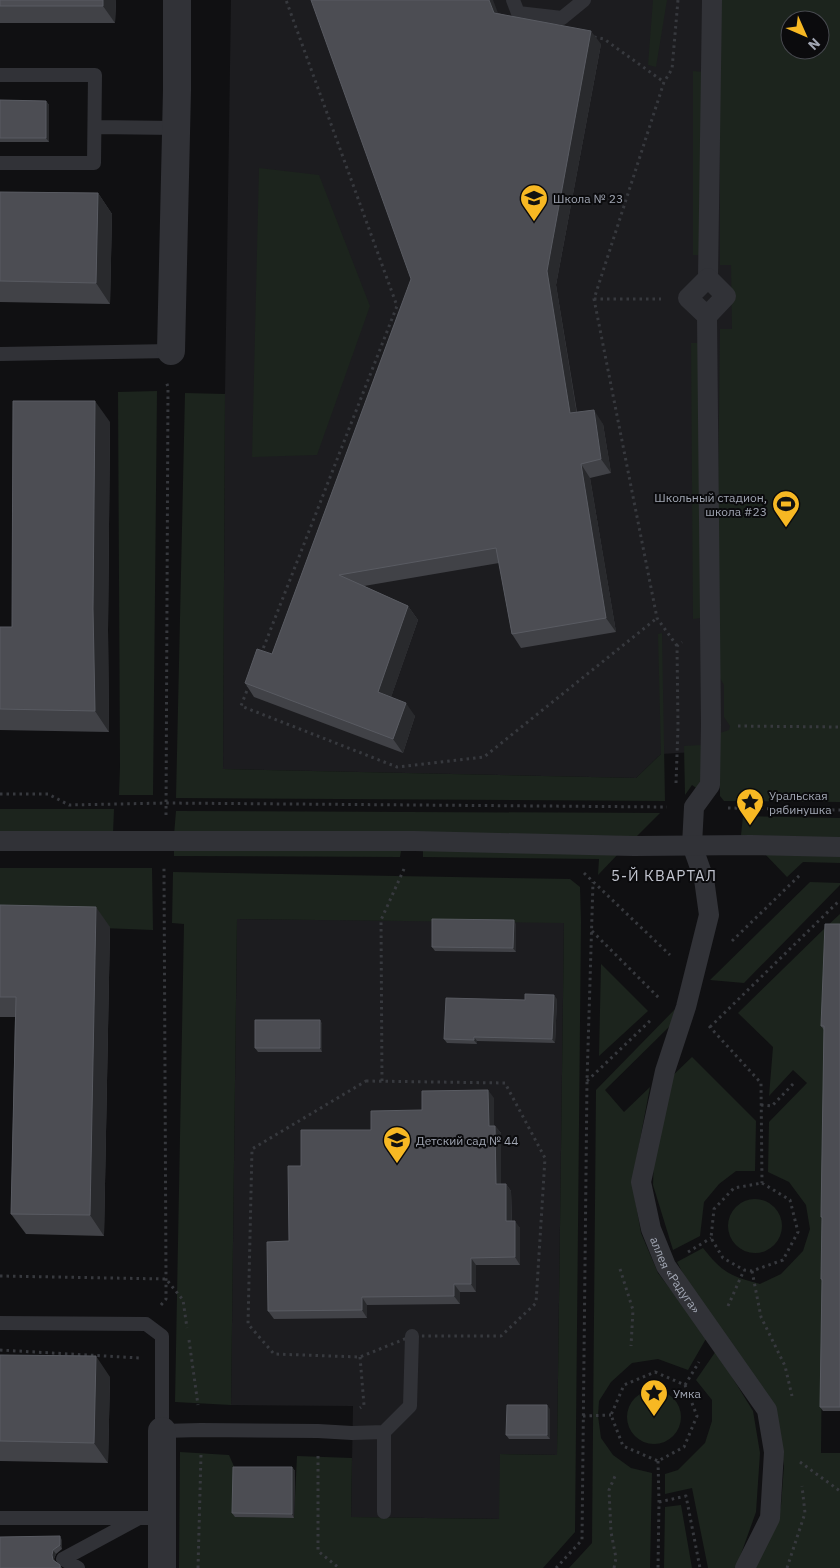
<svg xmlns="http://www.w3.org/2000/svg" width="840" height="1568" font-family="'IBM Plex Sans',sans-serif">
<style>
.built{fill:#1c1c1f;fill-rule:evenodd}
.green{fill:#1c241d;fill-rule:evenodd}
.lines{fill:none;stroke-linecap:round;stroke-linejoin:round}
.path{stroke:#37393e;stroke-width:3;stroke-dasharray:2.5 4;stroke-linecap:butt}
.service{stroke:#313237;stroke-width:14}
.pedestrian{stroke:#313237;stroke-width:20}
.minor{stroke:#313237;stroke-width:28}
.wall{fill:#414247}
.shaded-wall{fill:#292a2d}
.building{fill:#4c4d53;stroke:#595b62}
.labels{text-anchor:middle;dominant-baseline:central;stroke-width:4;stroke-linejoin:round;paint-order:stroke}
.poi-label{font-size:12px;fill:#a1a6b3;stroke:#0b0b0d;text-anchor:start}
.street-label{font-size:12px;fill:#a1a6b3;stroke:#0b0b0d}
.quarter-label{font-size:15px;letter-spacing:1px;fill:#c2c5cf;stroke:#0b0b0d}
</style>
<rect width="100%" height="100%" fill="#101012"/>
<path class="built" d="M231,0h609l-112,750 -67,4 -25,24 -413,-9 2,-375zM790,20h30v30h-30z
M237,919l327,3 -7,533 -57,-1v65l-149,-2 2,-111 -122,-1z"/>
<path class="green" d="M653,0h14l-11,67 -8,-2z
M720,0h120v802l-116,-1 -4,-5v-63l9,-3 1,-4 -6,-9v-32l-8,-14 4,-342h12l-1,-64h-11zM790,20h30v30h-30z
M693,71l10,1 -2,183h-8z
M259,168l60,7 51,131 -53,149 -65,2z
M691,343h9v275l-7,1z
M157,391l-4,404h-34l1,-28 -2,-375z
M185,393l40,1 -2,375 413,9 25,-24 -3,-120 4,-1 3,168 -489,-3z
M702,745v47l-10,-7 -7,10 -1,-49z
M0,809h114l-1,25h-113z
M176,811l484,2 -23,23 -463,-1z
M743,816l97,2v20l-99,-3z
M174,849l227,2 -1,6 -226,-1z
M423,850l197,2 -22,23 1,-16 -176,-2z
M763,852l77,3v8l-37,-1 -16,15z
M0,868h152l1,62 -153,-6z
M173,872l397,7 10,8 1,34 -6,611 -32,36h-364l1,-116 49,3 7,16 58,46 3,-61 55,2 -1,59 148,2 1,-65 57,1 7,-532 -327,-4 -6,486 -56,-3 9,-478 -12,-1z
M810,882l30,1v2l-96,98 -34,-3z
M840,914v13h-14l-5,526h19v115h-85l21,-43 5,-20 3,-39 -9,-57 -86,-124 -12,-23 26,-14c20,25 27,28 57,36l21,-10 22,-23 7,-22 -4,-24 -17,-23 -21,-10 1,-50 38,-39 -14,-13 -24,26 4,-49 -35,-34 88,-86z
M601,964l47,47 -49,45z
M679,1005l-5,17 -69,68 19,22 26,-25 -18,95 9,51 17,40 49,64 -19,33 -30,-11 -26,4 -21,19 -12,19 -1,15 3,22 12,17 18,13 21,5 -2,95h-81l23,-25 4,-453z
M692,1057l64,64 -1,50h-19l-17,13 -15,18 -4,34 -27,14 -20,-65 1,-31 15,-75z
M728 1226a27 27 0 1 1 54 0a27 27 0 1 1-54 0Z
M716,1351l37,60 7,42 -4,59 -20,56h-28l-16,-80 -27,6v-20l13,-4 27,-27 7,-22v-21l-16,-20z
M627 1417a27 27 0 1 1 54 0a27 27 0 1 1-54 0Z
M681,1505l11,63h-28l1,-61z"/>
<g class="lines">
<path class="path" d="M594,37l10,2 60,43
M594,299h67
M677,646l-20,-28 -63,-319 70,-217 8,-13 6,-69
M261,654l136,-348 -111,-306
M249,685l-8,21 156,61 87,-10 173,-139
M738,726l102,1
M676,783l2,-56 -1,-81 5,-4
M0,794h48l21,11 97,-2 501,4
M728,808l112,2
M166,815l2,-428 -2,-6
M584,873l86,82
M592,931l68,68
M732,941l69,-67
M709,1026l52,57 1,100
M710,1027l130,-127
M366,1081l139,2 40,75 -9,145 -35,33h-89l-52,21 -86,-3 -26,-30 4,-175z
M382,1081l-1,-161 23,-51
M587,1081l65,-62
M761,1105l11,1 22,-23
M762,1183l28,17 8,32 -15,28 -31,11 -8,-1 -21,-12 -12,-20 3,-29 20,-21z
M688,1252l23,-14
M620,1269l13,41 -2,36
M752,1271l9,46 24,49 7,30
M0,1276l166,3 17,21 4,28
M161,1305l5,-6v-20l-2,-411
M728,1306l16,-36
M189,1340l9,65
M0,1350l139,8
M360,1357l4,48 -4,3
M655,1372l30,13 12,31 -13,31 -26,14 -35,-15 -12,-31 13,-30z
M685,1385l14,-23
M583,1416l28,-1
M318,1456v95l21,17
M658,1461l1,41 -1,66
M800,1462l40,29
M659,1502l27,-6 14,72
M198,1568l3,-114
M556,1568l26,-28 5,-459 6,-199
M614,1568l2,-10 -5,-26 -2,-42 7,-16
M787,1568l18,-55 -3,-27"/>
<path class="service" d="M513,0l5,13 44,5 22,-18
M0,75h95l-1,88h-94
M95,127l81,1
M0,354l171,-3
M0,1323l146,1 16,12v95l39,-1 117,1 34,2 32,-1
M384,1512v-80l26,-26 2,-70
M0,1518h162
M78,1568l-15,-9 74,-40"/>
<g class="pedestrian">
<path d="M708,278l4,-278"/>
<path id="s1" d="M707,316l-19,-18 20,-20 18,18 -19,20 4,409 -1,60 -16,22 -2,38 12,34 5,36 -23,92 -21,64 -24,111 10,47 15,37 101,144 7,42 -4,66 -25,50"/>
<path d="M0,841h415l219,5 117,-1 89,2"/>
</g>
<path class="minor" d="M171,351l6,-261v-90
M162,1431v137"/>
</g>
<path class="wall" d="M0,0h116l-1,23h-115z
M498,13l103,31 -45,241 21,127 26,12 8,49 -21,5 26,154 -95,16 -9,-14 -13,-71 -135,23 44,20 10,14 -27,77 24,19 -12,37 -149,-56 -9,-14 27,-29 139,-375z
M0,100l46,1 3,4v37h-49z
M0,192l98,1 14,21 -2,90 -110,-2z
M110,422l-2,208 1,102 -109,-2v-103h12z
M0,905l110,22 -6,309 -78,-2 -15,-20 4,-197h-15z
M516,924v28l-81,-1 -3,-4z
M840,924v487h-17l-3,-4 2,-126 -1,-2 1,-61 -1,-1 3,-187 -3,-4z
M557,999l-2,44 -78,-2v3l-30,-1 -3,-4 81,-39z
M320,1020l2,4v28h-64l-3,-4z
M494,1098v28h1l6,7v51h5l5,7 1,30 8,7v37h-44v27h-16v12l-93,1v13l-93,1 -6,-8 21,-70 12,-75 70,-36 51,-20z
M0,1355l110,22 -2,86 -108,-2z
M550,1409v30h-41l-3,-4z
M292,1467l3,4 -1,47 -59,-1 -3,-4z
M62,1540v9l-6,5 -2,5 1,2 5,4 2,3h-62z"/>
<path class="shaded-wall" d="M103,0h13l-1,23 -12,-17z
M489,0h4l10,26 -9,-13z
M591,31l10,13 -45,241 23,142 -9,-14 -23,-142z
M46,101l3,4v37l-3,-4z
M98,193l14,21 -2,90 -14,-21z
M95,401l15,21 -2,208 1,102 -14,-21 -2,-102z
M594,410l9,14 8,49 -10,-14z
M581,464l9,14 26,154 -10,-14z
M408,606l10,14 -30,86 -10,-14z
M406,703l9,13 -12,37 -10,-14z
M96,907l14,20 -6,309 -14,-21z
M514,920l2,4v28l-3,-4z
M554,995l3,4 -2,44 -3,-4z
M320,1020l2,4v28l-2,-4z
M474,1037l3,4v3l-3,-4z
M488,1090l6,8v35l-5,-7z
M495,1126l6,7v59l-5,-8z
M506,1184l5,7 1,38 -6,-8z
M515,1221l5,7v37l-5,-8z
M471,1258l5,7v27l-5,-8z
M454,1284l6,8v12l-6,-8z
M362,1297l5,8v13l-5,-8z
M96,1356l14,21 -2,86 -14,-20z
M547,1405l3,4v30l-3,-4z
M292,1467l3,4 -1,47 -2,-4z
M60,1536l2,4v9l-2,-4z
M53,1550l3,4 -2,5 2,5 -3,-4 -1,-5z"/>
<path class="building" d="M0,0h103v6h-103z
M311,0h178l5,13 97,18 -44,240 23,142 24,-3 7,49 -20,5 25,154 -94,16 -16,-86 -157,27 69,31 -30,86 28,11 -13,36 -148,-56 12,-34 15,5 139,-375z
M0,100l46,1v37h-46z
M0,192l98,1 -2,90 -96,-2z
M13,401h82l-2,208 2,102 -95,-2v-82h12z
M0,905l96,2 -6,308 -79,-1 5,-217h-16z
M432,919l82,1 -1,28 -81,-1z
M825,924h15v483h-20l2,-128h-1l1,-62h-1l3,-191h-3z
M525,994l29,1 -2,44 -78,-2v3l-30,-1 2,-41 79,2z
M255,1020h65v28h-65z
M488,1090l1,36h6l1,58h10v37h9v36l-44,1v26h-17v12l-92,1v13l-94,1 -1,-69 22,-1 -1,-75h13v-36h70v-19l51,-1v-19z
M0,1355l96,1 -2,87 -94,-2z
M507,1405h40v30h-41z
M233,1467h59v47l-60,-1z
M60,1536v9l-7,5 -1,5 1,5 7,5v3h-60v-31z"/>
<defs>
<g id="school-pin" transform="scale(1.4375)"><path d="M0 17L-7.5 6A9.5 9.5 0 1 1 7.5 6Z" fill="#f7b823" stroke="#0b0b0d"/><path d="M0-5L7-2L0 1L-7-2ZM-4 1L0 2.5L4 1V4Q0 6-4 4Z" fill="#111"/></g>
<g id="stadium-pin" transform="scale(1.4375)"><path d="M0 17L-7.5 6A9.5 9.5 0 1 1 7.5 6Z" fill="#f7b823" stroke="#0b0b0d"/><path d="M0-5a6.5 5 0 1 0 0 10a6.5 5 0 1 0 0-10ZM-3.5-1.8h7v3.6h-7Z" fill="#111"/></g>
<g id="sight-pin" transform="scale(1.4375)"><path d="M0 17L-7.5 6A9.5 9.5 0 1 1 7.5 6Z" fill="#f7b823" stroke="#0b0b0d"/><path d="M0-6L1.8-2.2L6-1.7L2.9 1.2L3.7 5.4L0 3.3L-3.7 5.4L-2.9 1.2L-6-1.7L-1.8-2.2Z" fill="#111"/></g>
</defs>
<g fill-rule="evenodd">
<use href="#school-pin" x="534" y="198"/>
<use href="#stadium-pin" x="786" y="504"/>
<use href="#sight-pin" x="750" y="802"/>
<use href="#school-pin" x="397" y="1140"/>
<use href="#sight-pin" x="654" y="1393"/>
</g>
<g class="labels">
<g class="poi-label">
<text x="553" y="198">Школа № 23</text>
<text x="767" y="497" text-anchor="end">Школьный стадион,<tspan x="767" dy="14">школа #23</tspan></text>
<text x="769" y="795">Уральская<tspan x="769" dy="14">рябинушка</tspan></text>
<text x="416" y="1140">Детский сад № 44</text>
<text x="673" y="1393">Умка</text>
</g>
<g class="street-label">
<text stroke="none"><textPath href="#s1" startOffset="1090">аллея «Радуга»</textPath></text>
</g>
<g class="quarter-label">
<text x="664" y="875">5-Й КВАРТАЛ</text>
</g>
</g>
<g transform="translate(805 35) rotate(135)"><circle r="24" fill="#0b0b0d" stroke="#47494f"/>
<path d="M0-4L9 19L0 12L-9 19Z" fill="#f7b823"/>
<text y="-8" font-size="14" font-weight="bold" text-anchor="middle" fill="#a1a6b3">N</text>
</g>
</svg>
